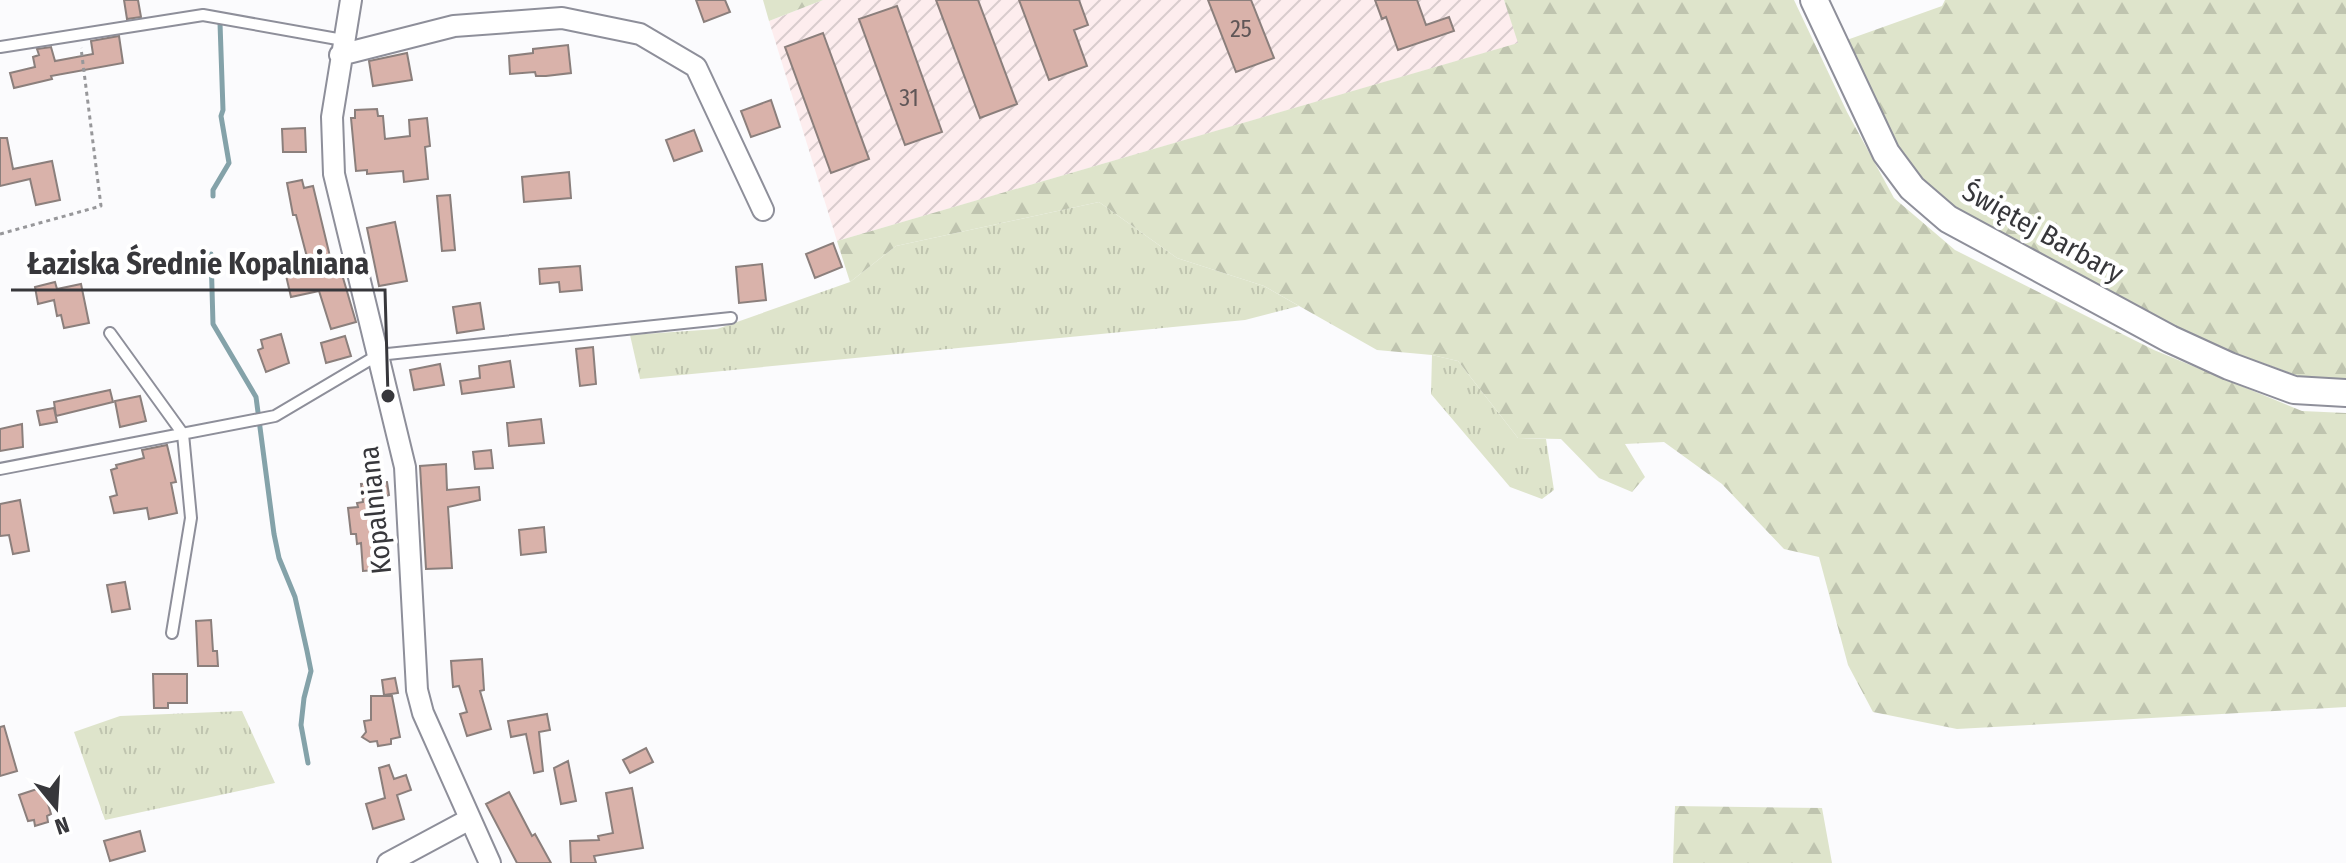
<svg xmlns="http://www.w3.org/2000/svg" width="2346" height="863" font-family="'Fira Sans Condensed',sans-serif">
<style>
.industrial{fill:url(#industrial-furrows)}
.grass{fill:url(#grass-tufts)}
.forest{fill:url(#forest-firs)}
.lines{fill:none;stroke-linecap:round;stroke-linejoin:round}
.stream{stroke:#84a2a9;stroke-width:5}
.building{fill:#d9b2aa;stroke:#8b7f7c;stroke-width:2}
.service-casing{stroke:#8e8f9a;stroke-width:14}
.minor-casing{stroke:#8e8f9a;stroke-width:24}
.tertiary-casing{stroke:#8e8f9a;stroke-width:30}
.path{stroke:#97979a;stroke-width:3;stroke-dasharray:4 4;stroke-linecap:butt}
.service{stroke:#fff;stroke-width:10}
.minor{stroke:#fff;stroke-width:20}
.tertiary{stroke:#fff;stroke-width:26}
.labels{text-anchor:middle;dominant-baseline:central;stroke-width:8;stroke-linejoin:round;paint-order:stroke}
.number-label{font-size:24px;fill:#605657}
.street-label{font-size:28px;fill:#37373b;stroke:#fff}
.leader{fill:none;stroke:#37373b;stroke-width:3}
.callout-dot{fill:#37373b;stroke:#fff;stroke-width:3}
.callout-label{font-size:30px;text-anchor:middle;font-weight:bold;fill:#37373b;stroke:#fff;stroke-width:8;stroke-linejoin:round;paint-order:stroke}
</style>
<defs>
<pattern id="industrial-furrows" width="10" height="10" patternUnits="userSpaceOnUse" patternTransform="scale(2)"><rect width="10" height="10" fill="#fdedee"/><path d="M-1 1l2-2M0 10L10 0M9 11l2-2" fill="none" stroke="#d9cccd"/></pattern>
<pattern id="grass-tufts" width="24" height="20" patternUnits="userSpaceOnUse" patternTransform="scale(2)"><rect width="24" height="20" fill="#dee4cb"/><path d="M3 7l-1-3M5 7V3M7 7l1-3M15 17l-1-3M17 17v-4M19 17l1-3" fill="none" stroke="#bfc4af"/></pattern>
<pattern id="forest-firs" width="22" height="20" patternUnits="userSpaceOnUse" patternTransform="scale(2)"><rect width="22" height="20" fill="#dee4cb"/><path d="M5 1l3.5 6h-7zM16 11l3.5 6h-7z" fill="#bfc4af"/></pattern>
</defs>
<rect width="100%" height="100%" fill="#fbfbfd"/>
<path class="industrial" d="M823,0h681l15,43 -682,198 -68,-220z"/>
<path class="grass" d="M1099,202l78,56 87,28 35,20 -54,14 -605,59 -10,-44 87,-6 133,-47 46,-36z
M1432,355l26,6 60,77 28,1 8,51 -12,9 -32,-12 -79,-93z
M242,711l33,72 -170,37 -31,-88 46,-16z"/>
<path class="forest" d="M763,0h60l-54,21z
M1504,0h290l53,112 47,86 61,52 199,100 148,61 44,2v294l-389,22 -84,-17 -25,-47 -29,-108 -35,-8 -62,-65 -58,-42 -39,2 20,33 -13,15 -33,-14 -38,-39 -43,-1 -60,-77 -26,-6 -55,-5 -113,-64 -87,-28 -78,-56 -203,44 -46,36 -13,-41 681,-198z
M1945,0h401v382l-36,-2 -145,-52 -192,-107 -62,-45 -67,-135 98,-35z
M1675,806l147,2 10,55h-159z"/>
<g class="lines">
<path class="stream" d="M213,196v-6l16,-27 -8,-47 2,-6 -3,-87
M211,254l2,70 43,73 18,137 5,24 16,39 12,54 4,20 -7,27 -3,27 7,38"/>
</g>
<path class="building" d="M124,0h14l3,17 -14,2z
M696,0h29l5,12 -26,10z
M936,0h42l39,104 -37,14z
M1019,0h60l9,25 -14,5 13,36 -38,14z
M1208,0h43l23,58 -38,14z
M1375,0h42l9,25 23,-8 5,14 -56,19 -12,-33 -4,2z
M897,6l45,126 -37,13 -46,-126z
M823,33l46,126 -38,14 -46,-126z
M119,36l4,27 -72,13 1,3 -38,9 -4,-15 25,-6 -2,-10 6,-2 -2,-6 14,-2 4,14 38,-7 -2,-13z
M568,45l3,28 -25,3h-10l-1,-4 -25,2 -1,-18 24,-3v-4z
M407,53l5,27 -39,6 -4,-25z
M771,100l9,27 -29,10 -10,-26z
M377,109l1,7h5l2,23 25,-3 -1,-16 18,-2 3,28 -5,1 3,32 -24,3 -1,-11 -36,3v-4l-11,1 -5,-53h4v-8z
M305,128l1,24h-23l-1,-23z
M694,130l8,21 -28,10 -8,-21z
M0,138h7l6,31 39,-8 8,39 -24,5 -6,-26 -30,7z
M569,172l2,26 -47,4 -2,-25z
M302,180l2,8 9,-2 21,87 7,-2 15,51 -25,7 -12,-38 -28,6 -7,-30 24,-6 -12,-46h-3l-6,-32z
M450,195l5,55 -13,1 -5,-55z
M395,222l12,59 -28,5 -12,-58z
M833,243l9,24 -27,11 -9,-24z
M762,264l4,36 -27,3 -3,-36z
M580,266l2,24 -22,2 -1,-10 -19,2 -1,-15z
M55,282l2,7 24,-5 8,39 -25,5 -3,-13 -4,1 -3,-16 -16,4 -3,-17z
M480,303l4,26 -27,4 -4,-26z
M281,334l8,29 -23,9 -8,-22 5,-2 -2,-8z
M345,336l6,20 -25,7 -5,-20z
M593,347l3,37 -16,2 -4,-37z
M510,361l4,26 -52,7 -2,-13 20,-3 -1,-12z
M440,364l4,21 -30,5 -4,-20z
M110,390l3,12 -57,14 -2,-14z
M140,396l6,25 -26,6 -5,-26z
M54,408l3,14 -17,3 -3,-14z
M541,419l3,24 -35,3 -2,-23z
M22,424l1,23 -23,4v-22z
M167,445l9,37 -5,1 6,30 -28,6 -2,-11 -33,5 -4,-16 7,-2 -6,-25 6,-2 -1,-3 28,-7 -2,-8z
M491,450l2,18 -18,1 -2,-17z
M446,464l1,26 32,-3 1,13 -32,7 4,61 -26,1 -6,-103z
M387,482l2,13 -6,2 7,72 -27,2 -2,-28 -4,1 -1,-10h-5l-3,-26 10,-1 -1,-4 6,-1 -2,-18z
M20,500l9,51 -16,3 -4,-19 -9,1v-32z
M544,527l2,25 -25,3 -2,-25z
M125,582l5,27 -18,3 -5,-27z
M211,620l2,31h4l1,15h-20l-2,-45z
M482,659l2,31 -4,1 11,38 -24,7 -7,-22 7,-2 -8,-26 -6,1 -2,-26z
M153,674h34v29h-19v5h-14z
M395,678l3,15 -14,2 -2,-15z
M371,696h21l8,41 -9,2v5l-13,2 -1,-5 -7,1 -8,-5 4,-5 -2,-11 7,-1z
M547,714l3,16 -11,2 4,39 -9,2 -8,-39 -15,3 -3,-16z
M4,726l13,45 -17,5v-49z
M646,748l7,14 -23,11 -7,-13z
M568,761l8,40 -15,3 -7,-36z
M389,765l5,14 12,-4 5,15 -14,5 7,24 -31,10 -7,-25 19,-6 -6,-30z
M43,787l8,27 -4,2 1,6 -13,4 -1,-6 -6,1 -9,-26z
M632,788l11,60 -49,8 2,7h-25l-1,-22 29,-1 -1,-4 15,-3 -7,-40z
M509,792l23,44 3,-2 16,29h-34l-31,-59z
M140,831l5,20 -35,10 -6,-20z"/>
<g class="lines">
<g class="service-casing">
<path id="service" d="M0,47l203,-32 140,25
M110,333l73,101 8,84 -19,115
M0,469l275,-53 103,-61 353,-37"/>
</g>
<g class="minor-casing">
<path id="minor" d="M351,0l-19,117 2,57 71,293 12,223 6,23 67,150
M340,55l114,-29 108,-8 78,16 56,33 67,143
M388,863l82,-44"/>
</g>
<g class="tertiary-casing">
<path id="tertiary" d="M1814,0l72,153 26,35 36,31 222,120 59,27 65,24 52,3"/>
</g>
<path class="path" d="M0,234l101,-28 -20,-158"/>
<use href="#service" class="service"/>
<use href="#minor" class="minor"/>
<use href="#tertiary" class="tertiary"/>
</g>
<g class="labels">
<g class="number-label">
<text x="1241" y="29">25</text>
<text x="909" y="98">31</text>
</g>
<g class="street-label">
<text transform="translate(2043 232) rotate(29)">Świętej Barbary</text>
<text transform="translate(375 510) rotate(-96)">Kopalniana</text>
</g>
</g>
<path class="leader" d="M388 396L385 290H11"/>
<circle class="callout-dot" cx="388" cy="396" r="8"/>
<g class="callout-label">
<text x="198" y="274">Łaziska Średnie Kopalniana</text>
</g>
<g transform="translate(56 807) rotate(162)" stroke="#ffffff" stroke-width="6" paint-order="stroke">
<path d="M0-6L14 30L0 20L-14 30Z" fill="#37373b"/>
<text y="-12" font-size="22" font-weight="bold" text-anchor="middle" fill="#37373b">N</text>
</g>
</svg>
